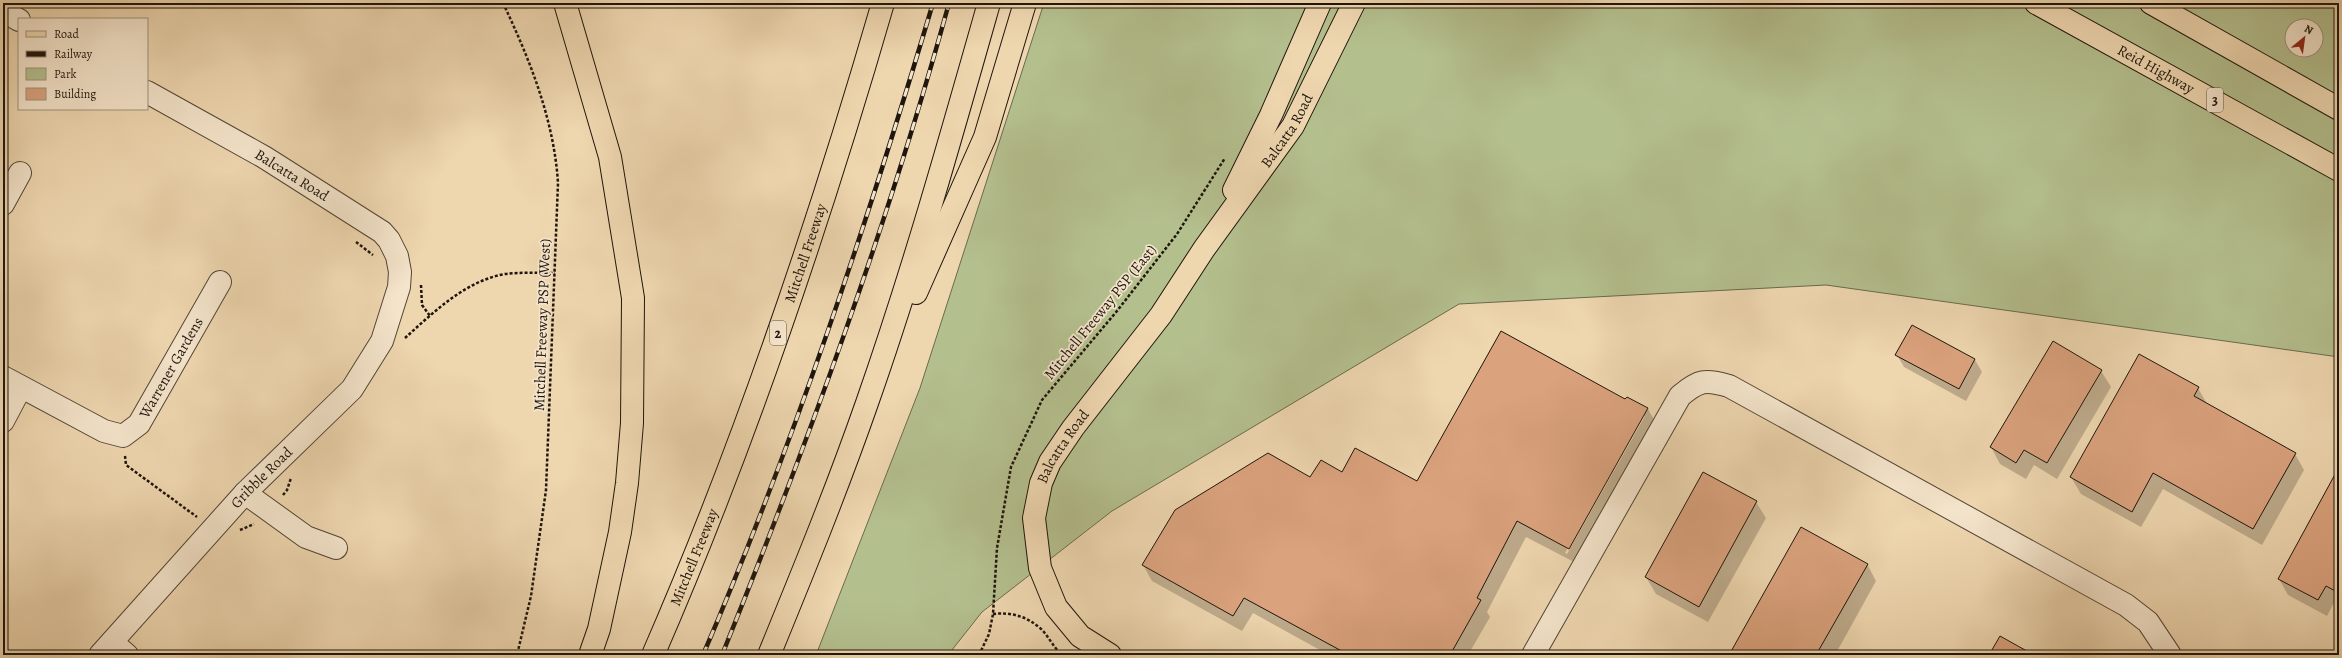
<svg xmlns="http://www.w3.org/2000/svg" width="2342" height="658" font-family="Alegreya,serif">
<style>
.green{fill:#b4bf8e;stroke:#696a4d;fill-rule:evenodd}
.shadow{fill:#0003;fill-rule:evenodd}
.building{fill:#daa27d;stroke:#1e150c}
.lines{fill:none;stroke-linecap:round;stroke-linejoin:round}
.minor-casing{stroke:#524535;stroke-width:24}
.major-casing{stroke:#1e150c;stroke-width:24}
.highway-casing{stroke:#1e150c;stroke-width:24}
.path{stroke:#1e150c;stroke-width:2.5;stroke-dasharray:3 2;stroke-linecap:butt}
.minor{stroke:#f4e4cb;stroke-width:22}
.major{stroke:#eed6af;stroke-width:22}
.highway{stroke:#eed6af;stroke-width:22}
.rail-casing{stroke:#1e150c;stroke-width:4.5}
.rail{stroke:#f4e4cb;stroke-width:3;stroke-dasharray:9;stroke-linecap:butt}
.labels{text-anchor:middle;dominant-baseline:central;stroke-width:3.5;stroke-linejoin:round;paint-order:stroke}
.shield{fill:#f4e4cb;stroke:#5e5345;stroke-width:1}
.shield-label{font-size:14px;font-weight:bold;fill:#1e150c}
.street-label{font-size:15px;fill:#1e150c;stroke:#f4e4cb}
</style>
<rect width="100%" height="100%" fill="#eed6af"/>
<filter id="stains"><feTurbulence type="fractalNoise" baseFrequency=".005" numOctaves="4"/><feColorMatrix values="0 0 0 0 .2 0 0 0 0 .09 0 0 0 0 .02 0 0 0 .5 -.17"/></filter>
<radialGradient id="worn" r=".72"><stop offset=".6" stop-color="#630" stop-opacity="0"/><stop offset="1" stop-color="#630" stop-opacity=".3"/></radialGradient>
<path class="green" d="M1044,3h1295v354l-513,-72 -367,19 -347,207 -130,101 -34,43h-132l104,-267zM2292,26h24v24h-24z"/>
<path class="shadow" d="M1912,326l63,34 7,12 -16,29 -62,-34 -7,-12z
M2101,371l10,16 -54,92 -23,-14 -8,14 -26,-15 -9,-17z
M2198,388l9,16 88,50 9,16 -42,75 -99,-56 -22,38 -60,-33 -10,-17z
M1627,398l21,11 9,16 -79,139 -52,-27 -39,75 3,5 -22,38h-139l-76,-42 -11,18 -90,-50 -9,-16 168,-86 31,-6 76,9 208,-82zM1643,416h2l-78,138 -2,-1z
M2339,469v135l-4,-3 -8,15 -39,-21 -9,-16z
M1756,502l10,16 -58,104 -52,-28 -10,-17z
M1867,564l9,17 -41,74h-105z"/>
<path class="building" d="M1912,325l63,34 -16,30 -64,-34z
M1501,331l124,68 2,-2 21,11 -79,141 -52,-28 -40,77 4,2 -31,55h-101l-105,-57 -11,18 -91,-51 33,-55 93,-57 42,24 11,-17 21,12 13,-24 62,33z
M2053,341l49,29 -55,93 -23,-13 -8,13 -26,-16z
M2139,354l60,33 -5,9 102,57 -43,76 -100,-56 -21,39 -62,-35z
M2339,467v126l-13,-7 -8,14 -40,-21z
M1703,472l54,29 -58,106 -54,-30z
M1801,527l67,37 -52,91h-87z
M2000,636l34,19h-45z"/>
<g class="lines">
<g class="minor-casing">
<g id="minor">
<path d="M3,11l16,9"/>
<path d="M3,204l17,-31"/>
<path id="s1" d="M3,377l101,54 19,5 16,-12 81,-142"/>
<path d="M3,421l18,-34"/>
<path d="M245,493l61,44 30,11"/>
<path d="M112,642l15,13"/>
<path id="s2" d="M100,655l145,-162 107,-104 30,-48 17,-54 1,-15 -3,-16 -8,-16 -7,-8 -118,-75 -117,-65"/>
<path d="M1533,655l147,-259c19,-16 25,-17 49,-10l397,219 22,17 22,33"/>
</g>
</g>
<g class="major-casing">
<g id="major">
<path d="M1234,190l37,-75 49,-112"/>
<path id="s3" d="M1110,655l-30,-19 -24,-29 -16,-39 -6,-50 7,-35 9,-21 23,-34 88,-113 43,-66 89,-123 61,-123"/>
</g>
</g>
<g class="highway-casing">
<g id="highway">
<path d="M565,3l45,154 23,141 -1,125 -5,60 -7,49 -21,97 -9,26"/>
<path id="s4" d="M2036,3l303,167"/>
<path d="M2151,3l188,106"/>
<path d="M916,293l69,-156 40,-134"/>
<path id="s5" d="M653,655c92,-211 166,-431 230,-652"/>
<path d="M769,655c34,-83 68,-166 98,-252 46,-131 84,-266 122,-400"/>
</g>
</g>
<path class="path" d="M503,3c27,57 51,117 55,180l-12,307 -15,106 -14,59
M356,242l17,13
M421,285l1,20 8,11
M405,338c29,-26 60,-57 100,-64 16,-2 33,-1 50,-1
M125,456l1,9 71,52
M283,495l4,-5 4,-12
M240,530l14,-6
M993,614c18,-2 33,2 47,14 9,8 13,20 23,27
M979,655l10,-21 4,-20 4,-66 14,-81 31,-67 75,-89 60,-77 48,-76"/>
<use href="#minor" class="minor"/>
<use href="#major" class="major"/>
<use href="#highway" class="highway"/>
<g class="rail-casing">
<path id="rail" d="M703,655c91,-212 164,-431 230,-652
M722,655c86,-213 166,-430 227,-652"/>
</g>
<use href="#rail" class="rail"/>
</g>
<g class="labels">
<g class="shield">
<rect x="2207" y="88" width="16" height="24" rx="3"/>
<rect x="770" y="321" width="16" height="24" rx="3"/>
</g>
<g class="shield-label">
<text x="2215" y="100">3</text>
<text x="778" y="333">2</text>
</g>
<g class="street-label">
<text stroke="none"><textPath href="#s4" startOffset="137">Reid Highway</textPath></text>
<text stroke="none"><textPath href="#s3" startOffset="632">Balcatta Road</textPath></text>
<text transform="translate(292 175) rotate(32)">Balcatta Road</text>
<text stroke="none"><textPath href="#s5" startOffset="430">Mitchell Freeway</textPath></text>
<text transform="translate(1100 312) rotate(-51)">Mitchell Freeway PSP (East)</text>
<text transform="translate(542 325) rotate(-88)">Mitchell Freeway PSP (West)</text>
<text stroke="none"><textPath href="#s1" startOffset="219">Warrener Gardens</textPath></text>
<text stroke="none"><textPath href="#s3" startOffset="244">Balcatta Road</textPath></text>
<text stroke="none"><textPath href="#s2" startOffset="240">Gribble Road</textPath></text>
<text stroke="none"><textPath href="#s5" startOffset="106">Mitchell Freeway</textPath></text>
</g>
</g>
<rect width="2342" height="658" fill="none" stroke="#eed6af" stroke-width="16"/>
<rect x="4" y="4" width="2334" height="650" fill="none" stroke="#1e150c" stroke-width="2"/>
<rect x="8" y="8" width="2326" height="642" fill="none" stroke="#1e150c"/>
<rect x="18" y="18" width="130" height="92" fill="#f4e4cb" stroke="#9e917f"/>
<rect x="26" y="31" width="20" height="6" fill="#eed6af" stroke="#9e917f"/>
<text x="54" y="38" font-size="12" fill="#1e150c">Road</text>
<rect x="26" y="51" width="20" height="6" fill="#1e150c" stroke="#9e917f"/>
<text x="54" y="58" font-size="12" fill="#1e150c">Railway</text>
<rect x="26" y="68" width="20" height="12" fill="#b4bf8e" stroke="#9e917f"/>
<text x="54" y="78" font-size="12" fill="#1e150c">Park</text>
<rect x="26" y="88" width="20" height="12" fill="#daa27d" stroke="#9e917f"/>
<text x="54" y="98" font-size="12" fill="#1e150c">Building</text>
<g transform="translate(2304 38) rotate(29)"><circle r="19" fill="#f4e4cb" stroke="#9e917f"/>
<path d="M0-3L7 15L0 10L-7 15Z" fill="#8f2418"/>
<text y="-6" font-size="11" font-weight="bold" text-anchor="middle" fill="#1e150c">N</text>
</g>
<rect width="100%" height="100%" filter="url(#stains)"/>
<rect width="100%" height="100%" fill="url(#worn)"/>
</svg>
